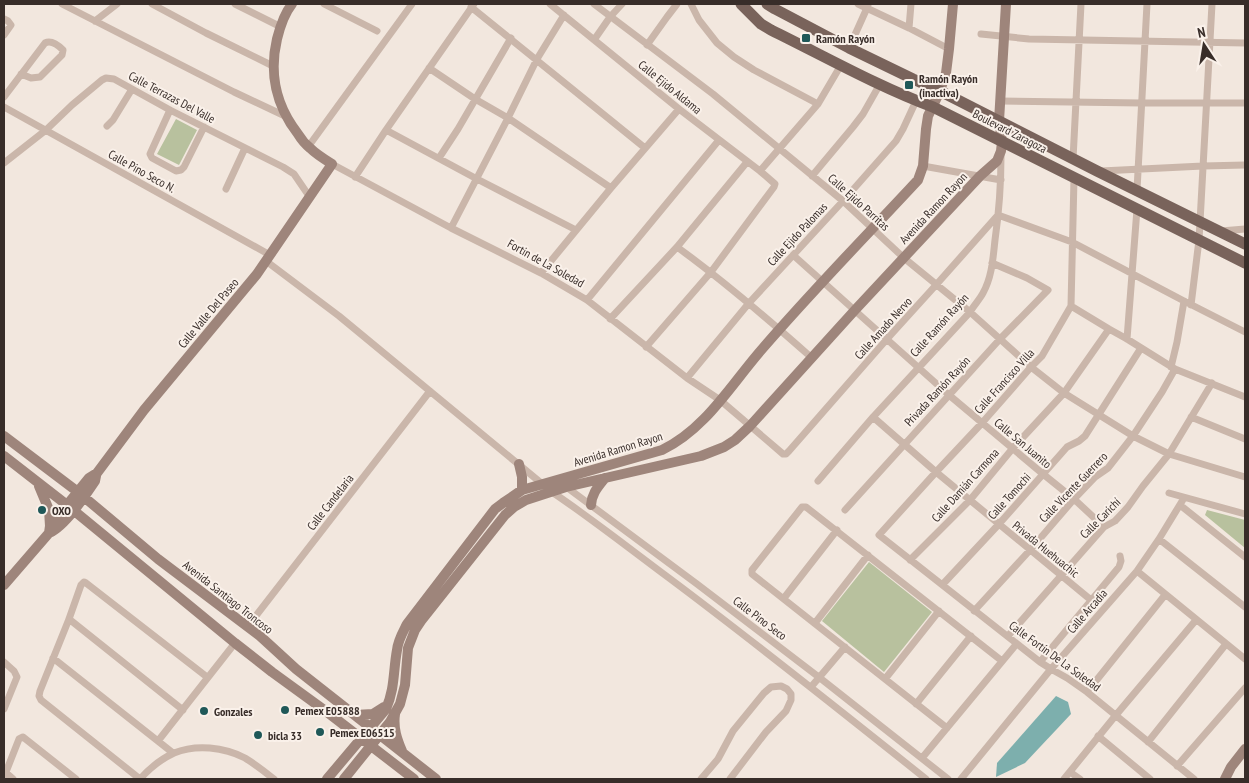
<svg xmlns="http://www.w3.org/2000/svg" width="1249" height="783" font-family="'PT Sans Narrow',sans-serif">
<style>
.green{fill:#b8c19e}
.water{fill:#7dafad}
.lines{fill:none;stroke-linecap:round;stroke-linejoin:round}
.street{stroke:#cab6aa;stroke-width:7}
.secondary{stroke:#9e857b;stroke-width:10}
.primary{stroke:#79635b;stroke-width:11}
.poi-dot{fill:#1f5858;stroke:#faf1ea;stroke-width:2}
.labels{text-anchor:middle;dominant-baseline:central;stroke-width:4;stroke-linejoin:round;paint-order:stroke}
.poi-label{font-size:12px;font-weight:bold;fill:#382d29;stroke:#faf1ea;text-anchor:start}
.street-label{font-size:12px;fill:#382d29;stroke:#faf1ea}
</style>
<rect width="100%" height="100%" fill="#f2e7de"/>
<path class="green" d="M176,119l21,11 -18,35 -22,-11z
M1207,510l38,10v28l-40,-33z
M869,562l63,50 -48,60 -62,-51z"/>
<path class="water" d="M1056,696l12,6 3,12 -46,49 -29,14 1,-14z"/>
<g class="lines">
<path class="street" d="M62,4l172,88 51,24
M152,4l54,29 67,33
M235,4l46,23
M324,4l53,27
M550,4l129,105 81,62 15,13 -1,3 -63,85 -65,75
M594,4l119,90 130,107 61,57 66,54 61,55 33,26 69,43 36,18 76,23
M691,4l8,16 18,23 17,14 20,13 64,34
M858,4l51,24 40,21
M471,7l174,141
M4,19l4,2 3,4 -7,10
M95,21l22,-17
M909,28l2,-24
M981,34l48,5 216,4
M594,40l16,-23 12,-13
M647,45l20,-28 10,-13
M849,48l18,-40 1,-3
M429,68l46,31 33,19 103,70
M4,97l41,-54c6,-3 13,2 18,7l-1,5 -22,22 -9,1 -10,-4
M1000,101l141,2h104
M4,107l266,148
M170,110l-20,44 2,4 24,13 5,-1 3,-3 20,-40
M107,126l6,-6 19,-31
M386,130l91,49 99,51
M308,147l104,-143
M439,158l19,-29 53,-91
M1073,159l8,-155
M4,163l42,-33 26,-25 30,-25 4,-2 8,1 56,31 113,57 11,7 15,22
M332,164l119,64 90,45 46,27 100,78 33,22 63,54h3l3,-3 98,-112 49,-54 62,-70 74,27 112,59 61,31
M923,166l78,14
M760,171l58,-67 23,-39
M1101,171l102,-5 42,-1
M812,176l41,-49 10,-13 17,-30
M355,177l31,-47 88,-126
M1074,178l-3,128 -29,50 -11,11 -49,56 -46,49 -57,63 161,127 11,7 16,9 20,14 107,87
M226,189l19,-41
M1137,190l10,-186
M451,228l57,-110 29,-59 27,-44
M1221,231l24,-2
M677,247c47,34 91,72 135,111
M793,255l156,140 94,79 31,25 30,28
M266,261l73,55 213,176c40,27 78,57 117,86 87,65 172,133 257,201
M541,273l70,-85 68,-79
M587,300l132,-160
M1191,305l8,-65 13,-236
M1071,306l38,23 18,10 48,30 70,28
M610,319l67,-72 70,-85
M1127,339l10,-130
M1171,367l6,-25 7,-41
M687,378l62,-75 94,-102 53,-60 7,-12 13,-28
M873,417l63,55 155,128
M1191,417l54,22
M818,481l55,-64 97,-105c4,-7 10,-13 13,-19 9,-16 10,-35 12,-53 4,-28 6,-56 6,-84
M565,486l132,98 123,94 128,101
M1169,493l76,21
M1180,505l65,52
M845,510l155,-171 48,-49 -21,-12 -35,-15
M1159,539l86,68
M910,560l60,-60 43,-52 51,-55 45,-64
M1137,571l108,88
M943,584l56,-60 68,-77 12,-6 6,-5 56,-88
M784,598l53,-68
M974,611l57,-62 43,-50 21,-22 13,-9 25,-32 29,-44 13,-23
M69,619l114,91
M815,623l53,-68
M248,626l182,-235
M1008,636l96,-109 11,-6 13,-14 15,-21 26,-32 43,-71
M53,658l120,95
M4,662l10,9 3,6 -13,32
M1040,662l79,-95 2,-6 -1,-5
M207,677l-121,-94 -2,-1 -3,3 -12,34 -29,72 -1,5 2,4 99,79c9,-10 21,-20 34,-26 22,-9 50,-6 71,5 10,6 20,14 29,21
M885,679l54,-68
M811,687l34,-40
M1087,692l78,-97
M916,704l55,-68
M947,728l-195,-154v-4l50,-63h4l196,154
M1098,736l52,43
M158,741l77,-98
M1148,742l78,-98
M922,758l92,-111
M1177,766l68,-78
M5,772l8,7
M1070,772l10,7
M4,777l15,-38 4,-2 53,42
M701,779l17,-20 15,-28 31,-38 7,-6 10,-1 6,3 4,5v6l-5,11 -20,21 -36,47
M961,779l90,-110 86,-98 22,-32 25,-41
M1064,779l52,-64 80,-95"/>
<path class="secondary" d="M4,436l74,56 80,67 102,77 36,33 140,110
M4,456l63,49 168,138 37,29 55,40 87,67
M519,464l3,13v13
M39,486l10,24 1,16
M591,505c1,-12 7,-18 14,-27
M49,533l1,-7 39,-48 8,-5 47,-63 113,-136 75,-110c-8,-5 -16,-10 -22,-16 -5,-4 -9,-9 -12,-14 -22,-28 -29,-61 -21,-95 3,-12 7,-25 15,-35
M4,585l45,-52c16,-7 36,-37 46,-52l1,-5
M395,714c-2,14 2,25 7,37
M355,715l18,-1 11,-7
M327,779l59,-70c9,-21 7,-37 11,-59 1,-10 6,-18 10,-26l88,-115 8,-6 19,-13 140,-40c44,-21 70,-67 101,-102 50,-58 103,-112 155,-168l5,-14 3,-37 2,-13 12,-25 6,-18 3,-24 4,-45
M344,779l46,-57 10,-18 5,-19 3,-37 7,-18 6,-9 84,-106 9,-8 12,-7 40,-13 135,-31 23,-9 11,-7 15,-14 105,-116 125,-134 17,-15 4,-10 1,-9 -3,-21 7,-117
M1225,779l6,-12 14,-18"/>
<path class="primary" d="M741,4l20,20 10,6c53,26 106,56 162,77l312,156
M767,4l8,5 74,39 64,31 27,12 157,80 148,73"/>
</g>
<g class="poi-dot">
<rect x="801" y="33" width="10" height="10" rx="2.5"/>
<rect x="904" y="80" width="10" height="10" rx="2.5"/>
<circle cx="42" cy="510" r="5"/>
<circle cx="285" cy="710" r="5"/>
<circle cx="204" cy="711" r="5"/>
<circle cx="320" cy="732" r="5"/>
<circle cx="258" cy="735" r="5"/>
</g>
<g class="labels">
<g class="poi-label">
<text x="816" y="38">Ramón Rayón</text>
<text x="919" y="78">Ramón Rayón<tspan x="919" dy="14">(inactiva)</tspan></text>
<text x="52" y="510">OXO</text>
<text x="295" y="710">Pemex E05888</text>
<text x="214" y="711">Gonzales</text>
<text x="330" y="732">Pemex E06515</text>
<text x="268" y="735">bicla 33</text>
</g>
<g class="street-label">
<text transform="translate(670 87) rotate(39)">Calle Ejido Aldama</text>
<text transform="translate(172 97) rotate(28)">Calle Terrazas Del Valle</text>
<text transform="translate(1010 131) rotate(27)">Boulevard Zaragoza</text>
<text transform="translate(142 171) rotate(29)">Calle Pino Seco N.</text>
<text transform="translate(859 202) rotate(42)">Calle Ejido Parritas</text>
<text transform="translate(933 208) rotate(-47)">Avenida Ramon Rayon</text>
<text transform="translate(797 234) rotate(-47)">Calle Ejido Palomas</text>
<text transform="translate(546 263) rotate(29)">Fortin de La Soledad</text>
<text transform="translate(208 313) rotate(-50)">Calle Valle Del Paseo</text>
<text transform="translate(939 325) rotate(-48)">Calle Ramón Rayón</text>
<text transform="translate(883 328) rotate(-48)">Calle Amado Nervo</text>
<text transform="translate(1004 381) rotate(-48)">Calle Francisco Villa</text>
<text transform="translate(937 391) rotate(-47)">Privada Ramón Rayón</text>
<text transform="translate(1023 443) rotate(40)">Calle San Juanito</text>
<text transform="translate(618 449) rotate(-17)">Avenida Ramon Rayon</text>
<text transform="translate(965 485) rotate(-48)">Calle Damián Carmona</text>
<text transform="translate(1073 487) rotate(-46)">Calle Vicente Guerrero</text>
<text transform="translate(1009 496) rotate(-48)">Calle Tomochi</text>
<text transform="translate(330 502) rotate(-52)">Calle Candelaria</text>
<text transform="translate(1100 518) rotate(-45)">Calle Carichí</text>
<text transform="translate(1046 549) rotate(39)">Privada Huehuachic</text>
<text transform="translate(228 597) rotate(38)">Avenida Santiago Troncoso</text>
<text transform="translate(1087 611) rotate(-49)">Calle Arcadia</text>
<text transform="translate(760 618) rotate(37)">Calle Pino Seco</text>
<text transform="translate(1055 656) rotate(36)">Calle Fortín De La Soledad</text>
</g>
</g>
<rect width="1249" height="783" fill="none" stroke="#382d29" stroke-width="10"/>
<g transform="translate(1204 45) rotate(348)" stroke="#faf1ea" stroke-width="4" paint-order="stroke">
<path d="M0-4L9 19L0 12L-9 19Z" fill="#382d29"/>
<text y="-8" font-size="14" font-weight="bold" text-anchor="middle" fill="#382d29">N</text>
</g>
</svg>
